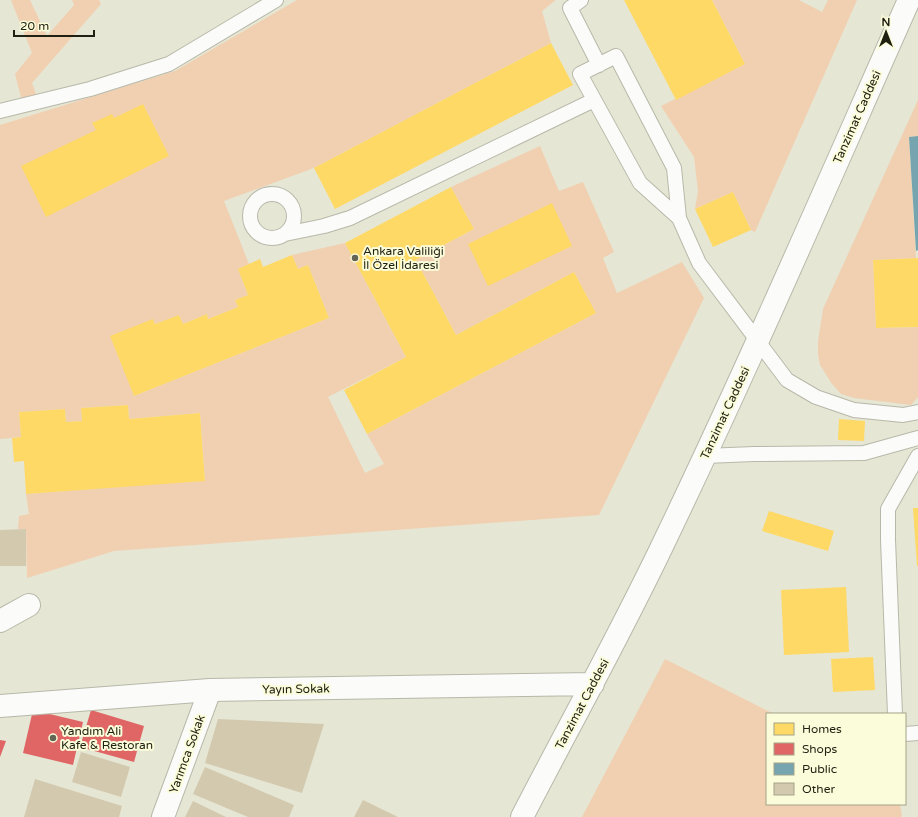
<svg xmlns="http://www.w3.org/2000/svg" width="918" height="817" font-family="'Varela Round',sans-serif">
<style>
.green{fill:#f0d0b1}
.homes{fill:#ffd966}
.shops{fill:#e06666}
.public{fill:#76a5af}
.building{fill:#d3c9af}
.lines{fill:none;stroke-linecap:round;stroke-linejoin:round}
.lane-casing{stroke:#b8b8aa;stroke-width:16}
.street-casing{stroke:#b8b8aa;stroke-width:24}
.secondary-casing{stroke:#b8b8aa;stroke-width:24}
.lane{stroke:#fbfbf9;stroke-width:14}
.street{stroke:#fbfbf9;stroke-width:22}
.secondary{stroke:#fbfbf9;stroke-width:22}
.poi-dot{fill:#656556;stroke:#fbfcd9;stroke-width:1.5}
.labels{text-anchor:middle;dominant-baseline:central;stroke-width:4;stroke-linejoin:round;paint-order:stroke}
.street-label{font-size:12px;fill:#1f1f12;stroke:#fbfcd9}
.poi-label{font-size:12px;fill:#1f1f12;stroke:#fbfcd9;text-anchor:start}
</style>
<rect width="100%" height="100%" fill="#e6e6d4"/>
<path class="green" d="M11,0h19l17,36 27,-31 -2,-5h27l2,4 -69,79 5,14 -15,4 -7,-27 17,-21z
M297,0h259l-14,11 9,32 -237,125 -90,33 25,63 -11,5 10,26 -13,5 3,7 -30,12 -1,-5 -24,10 -4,-9 -24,9 -2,-5 -19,77 195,-78 -21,-53 -10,4 -6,-14 53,-12 61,114 -78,40 37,76 19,-9 -17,-30 229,-121 -22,-41 -118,63 -40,-75 58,-31 -23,-42 89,-41 19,45 24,-9 31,70 -11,6 14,35 65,-31 22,36 -105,217 -485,36 -87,27 -1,-49h-8l1,-13 10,-2 -3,-20 179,-14 -5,-67 -71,6 -1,-14 -47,3 1,13 -16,1 -1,-13 -46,3 2,25 -21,2v-314l175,-54z
M712,0h87l23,12 6,-12h29l-102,232 -4,-2 -18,-38 -38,17 3,-18 -4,-34 -33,-51 84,-42z
M918,100v36l-9,1 7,121 -43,2 3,68 42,-1v70l-7,8 -57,-7 -13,-4 -9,-10 -12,-19 -2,-10v-14l5,-32z
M665,659l109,55h-7v90h133l2,13h-320z"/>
<path class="homes" d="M624,0h88l33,64 -69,36z
M551,43l22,42 -238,124 -21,-41z
M143,104l26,52 -123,61 -25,-51 75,-36 -4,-7 20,-9 2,4z
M451,187l23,42 -58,31 40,75 118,-63 22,41 -229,121 -23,-44 62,-33 -61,-114z
M733,192l18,38 -38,17 -18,-38z
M552,203l20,43 -84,40 -20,-42z
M292,255l6,14 10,-4 21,53 -195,78 -24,-60 43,-17 2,5 24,-9 4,9 24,-10 1,5 30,-12 -3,-7 13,-5 -10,-26 22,-10 3,8z
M918,258v69l-42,1 -3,-68z
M128,405l1,14 71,-6 5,68 -179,13 -2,-33 -10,1 -2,-24 9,-1 -2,-25 46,-3 1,13 16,-1 -1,-13z
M839,419l26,2 -1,20 -26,-1z
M913,508h5v58h-1z
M769,511l65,20 -6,20 -66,-20z
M846,587l3,65 -65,3 -3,-65z
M873,657l2,33 -42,2 -2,-33z"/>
<path class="shops" d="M33,710l50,12 -10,43 -50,-12z
M91,710l53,16 -10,36 -54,-15z
M0,740l6,1 -6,16z"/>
<path class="public" d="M918,136v114l-2,1 -7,-114z"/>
<path class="building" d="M26,529v37h-26v-36z
M218,719l106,5 -22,69 -97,-30z
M81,752l49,15 -9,30 -49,-15z
M205,767l89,38 -5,12h-41l-55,-23z
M35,779l87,27 -3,11h-95z
M363,800l35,17h-44z
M193,801l33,16h-41z"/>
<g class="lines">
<g class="lane-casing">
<path id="lane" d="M581,0l-11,8 29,57
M0,111l90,-22 79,-25 107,-64
M250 216a22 22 0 1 1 44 0a22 22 0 1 1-44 0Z
M679,218l-39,-35 -60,-109 36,-18 58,112 5,50 20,45 88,117 29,17 38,13 49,5 15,-3
M285,234l39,-8 26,-8 244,-118
M705,456l49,-2 110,-1 54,-15
M895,714l-7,-174v-31l30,-53
M905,734l13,-1"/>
</g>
<g class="street-casing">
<path id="street" d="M0,621l29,-16
M163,817l47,-127"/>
</g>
<g class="secondary-casing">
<path id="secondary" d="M0,706l210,-16 383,-6
M522,817c48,-93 99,-184 144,-279 85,-177 163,-358 243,-538"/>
</g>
<use href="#lane" class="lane"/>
<use href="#street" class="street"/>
<use href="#secondary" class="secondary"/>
</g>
<g class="poi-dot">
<circle cx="355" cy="258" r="4"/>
<circle cx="53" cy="738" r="4"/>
</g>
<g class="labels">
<g class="street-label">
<text transform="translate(857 117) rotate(-66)">Tanzimat Caddesi</text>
<text transform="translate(725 413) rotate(-65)">Tanzimat Caddesi</text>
<text transform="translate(296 689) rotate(-1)">Yayın Sokak</text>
<text transform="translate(582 704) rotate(-62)">Tanzimat Caddesi</text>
<text transform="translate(187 754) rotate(-70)">Yarımca Sokak</text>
</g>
<g class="poi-label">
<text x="363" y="251">Ankara Valiliği<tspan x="363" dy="14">İl Özel İdaresi</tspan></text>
<text x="61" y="731">Yandım Ali<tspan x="61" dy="14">Kafe &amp; Restoran</tspan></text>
</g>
</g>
<rect x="766" y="713" width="140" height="92" fill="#fbfcd9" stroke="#a3a489"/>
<rect x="774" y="723" width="20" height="12" fill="#ffd966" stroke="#a3a489"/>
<text x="802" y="733" font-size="12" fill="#1f1f12">Homes</text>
<rect x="774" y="743" width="20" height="12" fill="#e06666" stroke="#a3a489"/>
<text x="802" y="753" font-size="12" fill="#1f1f12">Shops</text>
<rect x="774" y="763" width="20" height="12" fill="#76a5af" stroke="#a3a489"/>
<text x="802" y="773" font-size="12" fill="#1f1f12">Public</text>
<rect x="774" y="783" width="20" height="12" fill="#d3c9af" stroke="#a3a489"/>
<text x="802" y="793" font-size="12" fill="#1f1f12">Other</text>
<g transform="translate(886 32)" stroke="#fbfcd9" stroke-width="3" paint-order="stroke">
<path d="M0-3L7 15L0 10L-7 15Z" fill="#1f1f12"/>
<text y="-6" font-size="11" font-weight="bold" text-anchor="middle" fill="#1f1f12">N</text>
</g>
<path d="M14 30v6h80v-6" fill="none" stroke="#1f1f12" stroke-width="2"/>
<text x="20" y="30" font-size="12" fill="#1f1f12" stroke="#fbfcd9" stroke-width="3" paint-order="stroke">20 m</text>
</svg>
